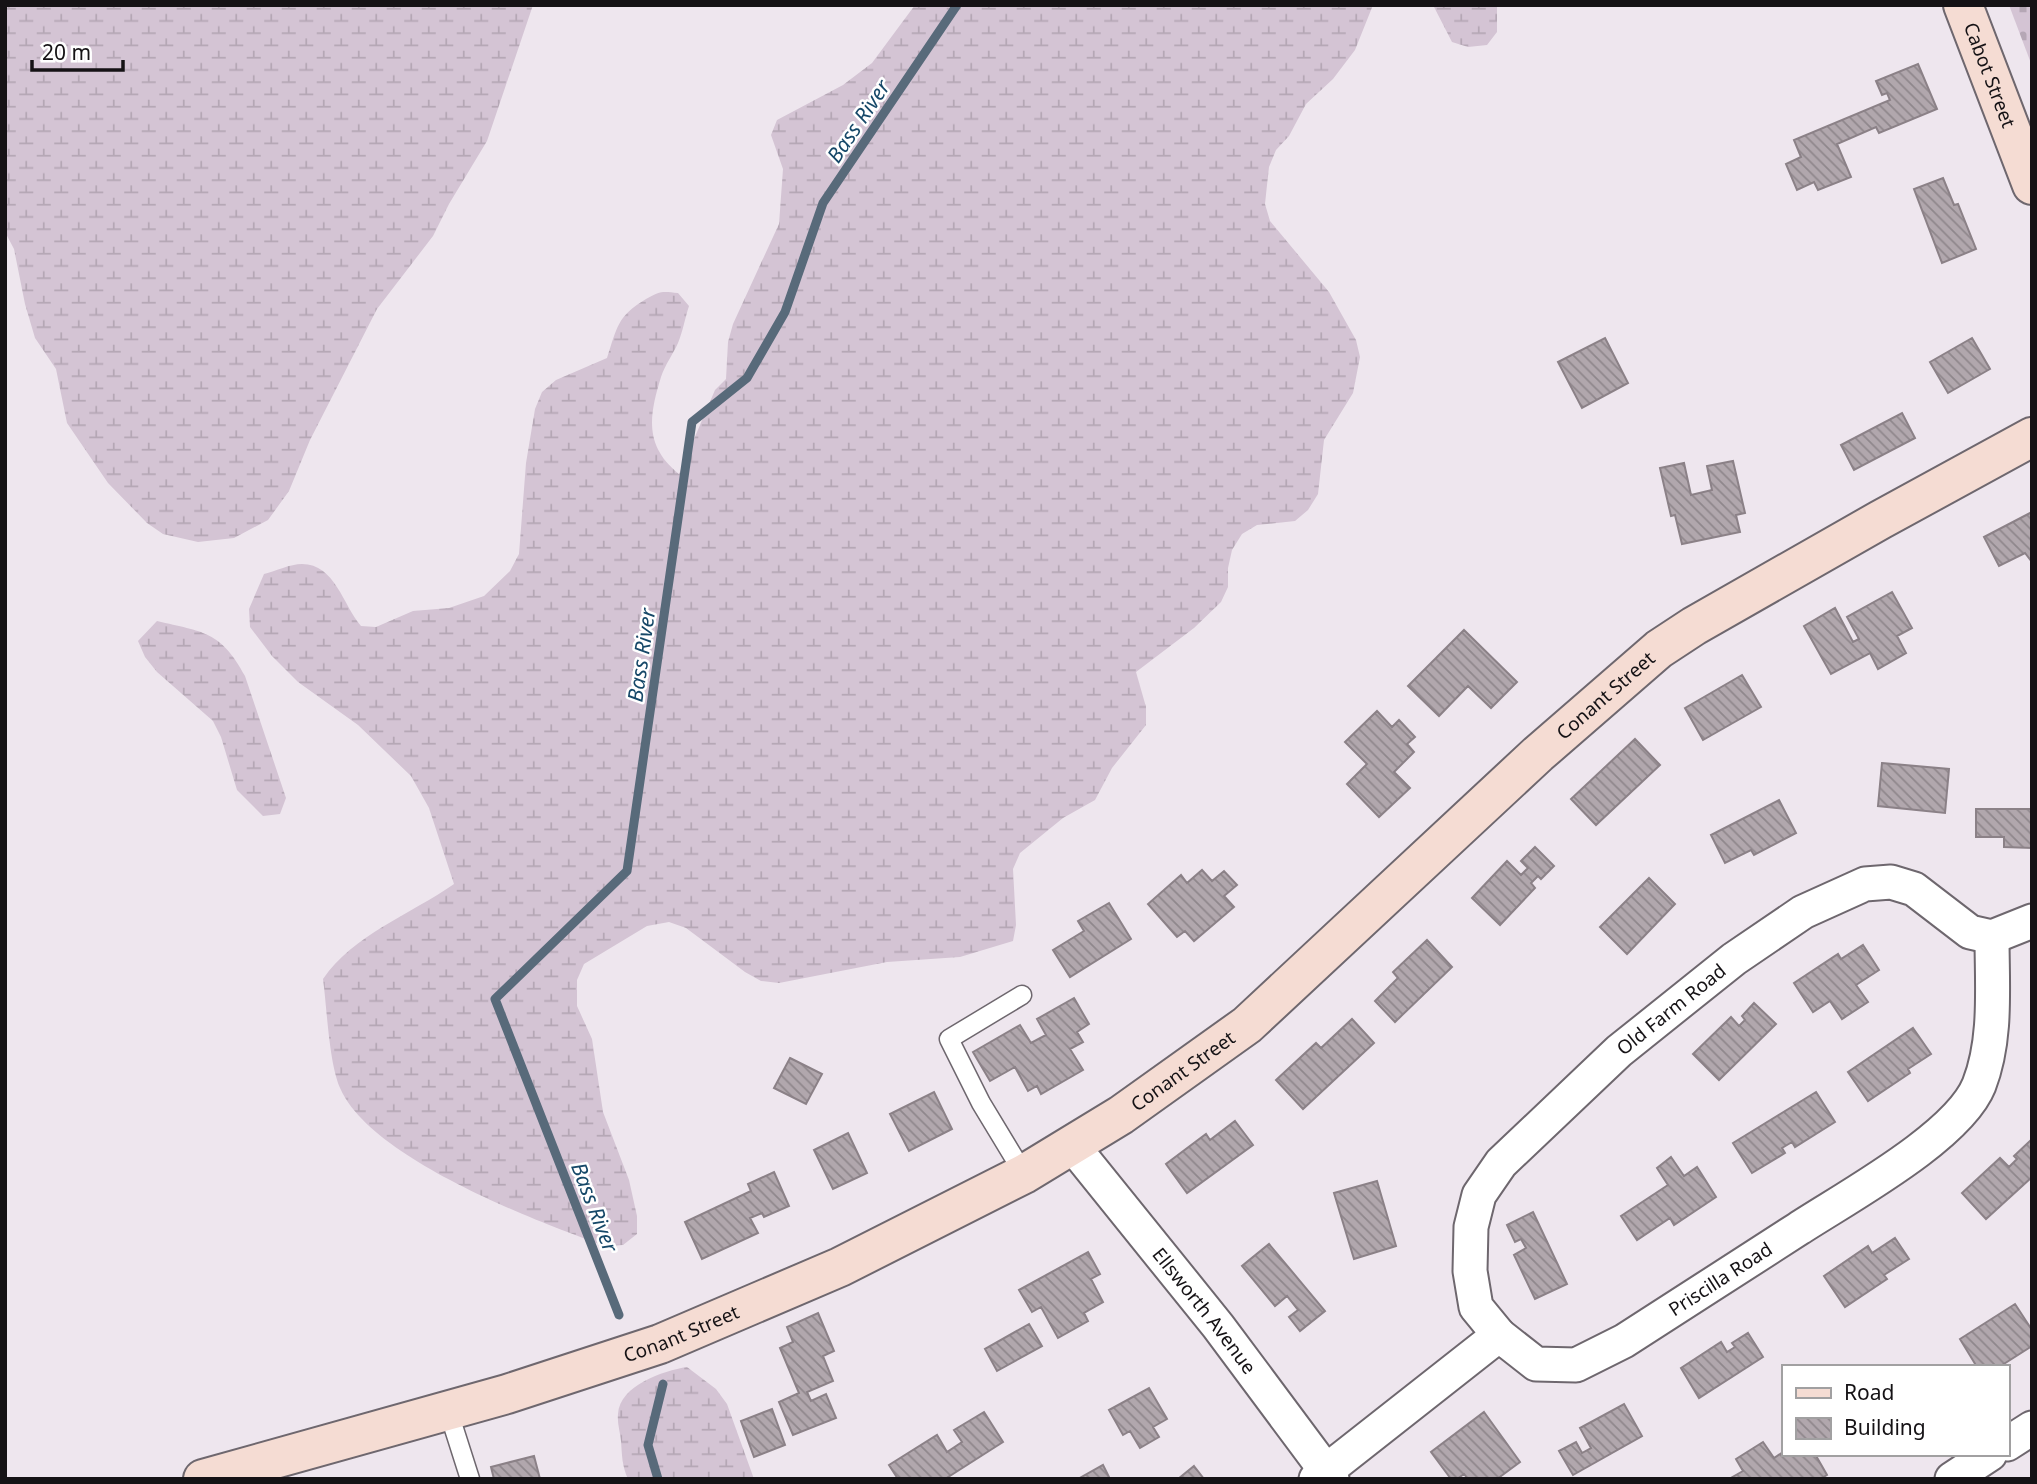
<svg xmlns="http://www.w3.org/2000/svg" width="2037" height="1484" font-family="'Noto Sans',sans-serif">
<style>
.wetland{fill:url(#wetland-marsh)}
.cemetery{fill:url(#cemetery-stones)}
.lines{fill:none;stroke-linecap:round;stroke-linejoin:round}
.stream{stroke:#586a7a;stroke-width:9}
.building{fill:url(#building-back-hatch);stroke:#8b8187;stroke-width:2}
.service-casing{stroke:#6e676e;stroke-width:21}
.minor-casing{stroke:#6e676e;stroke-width:37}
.secondary-casing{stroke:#6e676e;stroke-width:42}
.service{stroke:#fff;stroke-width:18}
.minor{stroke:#fff;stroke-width:33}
.secondary{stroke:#f5dcd3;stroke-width:38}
.labels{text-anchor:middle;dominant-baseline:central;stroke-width:5;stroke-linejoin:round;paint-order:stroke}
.street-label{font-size:19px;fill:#151215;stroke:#fff}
.water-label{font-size:21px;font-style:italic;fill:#164868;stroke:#fff}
</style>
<defs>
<pattern id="wetland-marsh" width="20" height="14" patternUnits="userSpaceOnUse" patternTransform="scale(1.75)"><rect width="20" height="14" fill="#d4c4d4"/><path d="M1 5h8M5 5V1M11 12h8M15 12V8" fill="none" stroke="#b5a7b5"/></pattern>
<pattern id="cemetery-stones" width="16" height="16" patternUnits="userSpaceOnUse" patternTransform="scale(1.75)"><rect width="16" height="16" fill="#d4c4d4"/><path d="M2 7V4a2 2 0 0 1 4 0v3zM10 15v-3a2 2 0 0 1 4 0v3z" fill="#b5a7b5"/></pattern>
<pattern id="building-back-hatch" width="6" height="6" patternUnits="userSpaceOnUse" patternTransform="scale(1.75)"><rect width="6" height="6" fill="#b1a7ad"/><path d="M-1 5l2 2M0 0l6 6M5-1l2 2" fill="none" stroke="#8f878c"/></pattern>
</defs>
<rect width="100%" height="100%" fill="#eee6ee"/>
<path class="wetland" d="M5,5h528l-46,136 -38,63 -16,32 -56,73 -67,131 -21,51 -21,29 -34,18 -36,4 -35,-8 -16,-11 -39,-40 -41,-60 -11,-54 -21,-31 -10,-34 -11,-55 -9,-17z
M915,5h458l-18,45 -22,29 -27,25 -17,32 -13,14 -7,17 -2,18 -2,19 5,17 59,71 27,48 4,17 -7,36 -29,47 -6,54 -10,16 -13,11 -38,4 -15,9 -10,16 -4,18v19l-7,15 -27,26 -58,44 10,35v18l-34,43 -17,32 -32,18 -43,35 -7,16 3,56 -3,16 -53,16 -73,5 -108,21 -18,-2 -16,-9 -59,-44 -17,-6 -22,4 -63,38 -7,16v26l15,33 11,73 26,68 8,36v18l-14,11 -18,1c-70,-25 -232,-87 -264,-156 -12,-24 -14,-82 -18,-111 30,-44 88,-65 131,-95l-25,-76 -18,-32 -53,-51 -60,-43 -26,-26 -22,-29 -1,-18 15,-35c12,-3 26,-10 38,-10 33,0 41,41 59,62l15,1 37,-16 36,-3 35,-12 26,-25 9,-17 7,-91 9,-54 7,-17 14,-12 51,-22c10,-30 10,-42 39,-59 14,-8 16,-8 32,-6l11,13c-4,12 -6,25 -11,37 -5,11 -13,22 -17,34 -12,39 -17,69 18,97l36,-84 11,-11 2,-37 5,-18 46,-100 4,-55 -12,-34 6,-15 66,-35 29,-22z
M1433,5h64v27l-10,13 -19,2 -16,-5z
M157,621c46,11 64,10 88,55l41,122 -6,16 -17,2 -26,-26 -16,-53 -8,-16 -56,-49 -12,-15 -7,-16z
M687,1367l29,22 11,15 27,75h-126c-6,-13 -6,-24 -7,-38 -1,-9 -4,-19 -3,-27 2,-29 45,-43 69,-47z"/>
<path class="cemetery" d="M2009,5h23v61z"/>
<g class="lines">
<path class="stream" d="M619,1315l-124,-316 132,-128 65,-449 55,-44 38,-66 38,-109 134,-198
M658,1479l-10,-34 15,-61"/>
</g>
<path class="building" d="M1918,64l19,45 -58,24 -3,-6 -39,17 14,33 -33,13 -4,-8 -17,8 -11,-26 15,-7 -7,-17 96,-40 -3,-7 -5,2 -6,-14z
M1943,178l11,27 4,-1 18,45 -34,14 -28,-74z
M1605,338l23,45 -46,25 -24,-46z
M1972,338l18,31 -42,24 -18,-31z
M1902,413l13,25 -61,32 -13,-25z
M1733,461l12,52 -9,2 4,17 -58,12 -7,-29 -4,1 -11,-48 24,-5 7,32 21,-5 -5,-24z
M2032,512v50l-7,-9 -26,13 -15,-29z
M1892,592l20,36 -15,8 9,17 -28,16 -8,-16 -39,21 -27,-48 31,-18 18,34 6,-3 -12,-22z
M1464,630l53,52 -26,26 -23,-22 -29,30 -31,-30z
M1742,675l19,32 -58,33 -18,-32z
M1377,711l15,16 7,-7 16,17 -8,7 7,8 -20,20 16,16 -31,29 -32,-33 20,-20 -22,-22z
M1635,739l25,26 -64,60 -25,-26z
M1882,763l67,6 -4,44 -67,-7z
M1779,800l17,33 -42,22 -3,-5 -26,13 -14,-28z
M1976,809h56v39l-28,-1v-10h-28z
M1535,847l19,19 -13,13 -3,-3 -7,7 4,5 -35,37 -28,-27 35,-37 14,14 7,-7 -7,-7z
M1202,870l10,11 12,-10 13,14 -13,11 10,11 -40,34 -9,-10 -8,6 -29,-33 33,-29 6,8z
M1649,878l26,26 -48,50 -27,-27z
M1109,903l22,36 -61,38 -17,-27 31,-19 -6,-10z
M1427,940l25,27 -57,55 -20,-21 23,-23 -5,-6z
M1863,945l16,25 -23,15 12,17 -26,17 -12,-18 -17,11 -19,-29 44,-29 3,5z
M1074,998l15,26 -12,8 6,10 -13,7 13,21 -42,24 -4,-8 -9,5 -13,-24 -25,14 -17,-29 47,-27 11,18 15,-8 -9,-16z
M1754,1003l22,21 -57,56 -26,-26 38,-37 8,9 6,-6 -3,-4z
M1352,1019l22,24 -71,66 -27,-29 40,-37 5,5z
M1913,1028l18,26 -23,15 2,4 -42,28 -20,-29z
M790,1058l32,16 -16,30 -32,-16z
M934,1092l18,37 -43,22 -19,-37z
M1816,1092l19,30 -40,25 -3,-5 -10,6 3,5 -33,20 -19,-30z
M1235,1121l18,24 -66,48 -21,-29 40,-30 4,6z
M848,1133l19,40 -34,16 -19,-39z
M2032,1139v38l-46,42 -24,-26 38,-35 9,9 8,-8 -3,-3z
M1671,1157l13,19 13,-9 19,30 -42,28 -4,-7 -33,22 -16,-24 47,-31 -11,-17z
M774,1172l15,34 -25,11 -2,-4 -12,5 8,15 -56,26 -17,-37 66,-31 -3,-7z
M1377,1181l19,65 -42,13 -20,-66z
M1533,1212l34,72 -32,15 -21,-44 12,-7 -5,-9 -6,3 -8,-17z
M1895,1238l14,21 -25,16 3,4 -42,28 -21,-31 44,-30 4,7z
M1269,1244l56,67 -25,20 -11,-14 9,-7 -11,-14 -12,10 -33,-40z
M1088,1252l12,22 -9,5 12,23 -19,11 4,8 -30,17 -17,-31 -9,5 -13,-22z
M2015,1304l17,26v16l-33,21h-22l-17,-28z
M818,1313l16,38 -11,5 10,25 -26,11 4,9 15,-7 10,24 -43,17 -14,-33 20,-9 -19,-45 13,-6 -6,-15z
M1029,1324l13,22 -45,25 -12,-22z
M1748,1333l15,24 -64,41 -18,-30 40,-26 6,10 8,-5 -3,-4z
M1149,1388l18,31 -14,8 6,10 -19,11 -10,-17 -7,4 -14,-25z
M1624,1404l18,32 -69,39 -14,-24 17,-9 6,11 9,-5 -11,-20z
M772,1409l13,36 -31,12 -13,-36z
M984,1412l19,30 -58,37h-47l-9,-14 48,-30 10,17 15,-10 -8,-12z
M1484,1412l36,50 -23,17h-29l-4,-5 -7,5h-6l-20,-27z
M1763,1442l11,16 9,-6v2h32l12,21 -7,4h-91l14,-8 -7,-12z
M534,1456l6,23h-46l-3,-12z
M1103,1465l7,14h-32z
M1194,1466l10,13h-26z"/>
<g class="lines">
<g class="service-casing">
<path id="service" d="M1022,995l-73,44 32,64 43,71
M448,1410l22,69"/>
</g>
<g class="minor-casing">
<g id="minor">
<path id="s1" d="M1072,1145l146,181 114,153"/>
<path id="s2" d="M1499,1335l-23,-28 -6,-36 1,-44 8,-32 22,-32 118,-112 115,-92 69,-47 62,-28 26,-2 23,7 56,43 22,5 40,-16"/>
<path d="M2007,1444l25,-16"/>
<path id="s3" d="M1316,1479l183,-144 37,29 40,1 48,-24c58,-37 116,-75 174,-112 49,-32 160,-92 181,-144 18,-46 13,-99 13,-148"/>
<path d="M1952,1479l38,-25"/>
</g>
</g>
<g class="secondary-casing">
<g id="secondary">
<path id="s4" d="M1963,5l69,180"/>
<path id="s5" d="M203,1479l304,-85 153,-50 180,-77 184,-93 97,-59 126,-90 291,-271 121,-105 35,-23 186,-106 152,-83"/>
</g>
</g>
<use href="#service" class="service"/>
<use href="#minor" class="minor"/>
<use href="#secondary" class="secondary"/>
</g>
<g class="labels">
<g class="street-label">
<text stroke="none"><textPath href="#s4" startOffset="75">Cabot Street</textPath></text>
<text stroke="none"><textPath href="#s5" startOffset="1634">Conant Street</textPath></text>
<text stroke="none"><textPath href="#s2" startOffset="418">Old Farm Road</textPath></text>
<text stroke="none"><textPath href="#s5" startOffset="1068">Conant Street</textPath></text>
<text stroke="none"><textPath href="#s3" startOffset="488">Priscilla Road</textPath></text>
<text stroke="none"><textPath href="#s1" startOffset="212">Ellsworth Avenue</textPath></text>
<text stroke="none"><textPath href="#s5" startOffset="500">Conant Street</textPath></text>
</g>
<g class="water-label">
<text transform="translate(858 121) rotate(-56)">Bass River</text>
<text transform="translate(641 655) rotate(-82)">Bass River</text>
<text transform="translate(595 1207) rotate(69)">Bass River</text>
</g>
</g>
<rect width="2037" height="1484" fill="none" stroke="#151215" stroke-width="14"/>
<rect x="1782" y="1365" width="228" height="91" fill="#ffffff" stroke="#a1a0a1" stroke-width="2"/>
<rect x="1796" y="1388" width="35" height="10" fill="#f5dcd3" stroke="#a1a0a1" stroke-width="2"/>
<text x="1844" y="1400" font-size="21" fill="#151215">Road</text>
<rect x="1796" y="1418" width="35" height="21" fill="url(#building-back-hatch)" stroke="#a1a0a1" stroke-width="2"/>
<text x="1844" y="1435" font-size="21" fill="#151215">Building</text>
<path d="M32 60v10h91v-10" fill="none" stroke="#151215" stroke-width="3.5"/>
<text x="42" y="60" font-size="21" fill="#151215" stroke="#ffffff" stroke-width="5" paint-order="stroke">20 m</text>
</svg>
